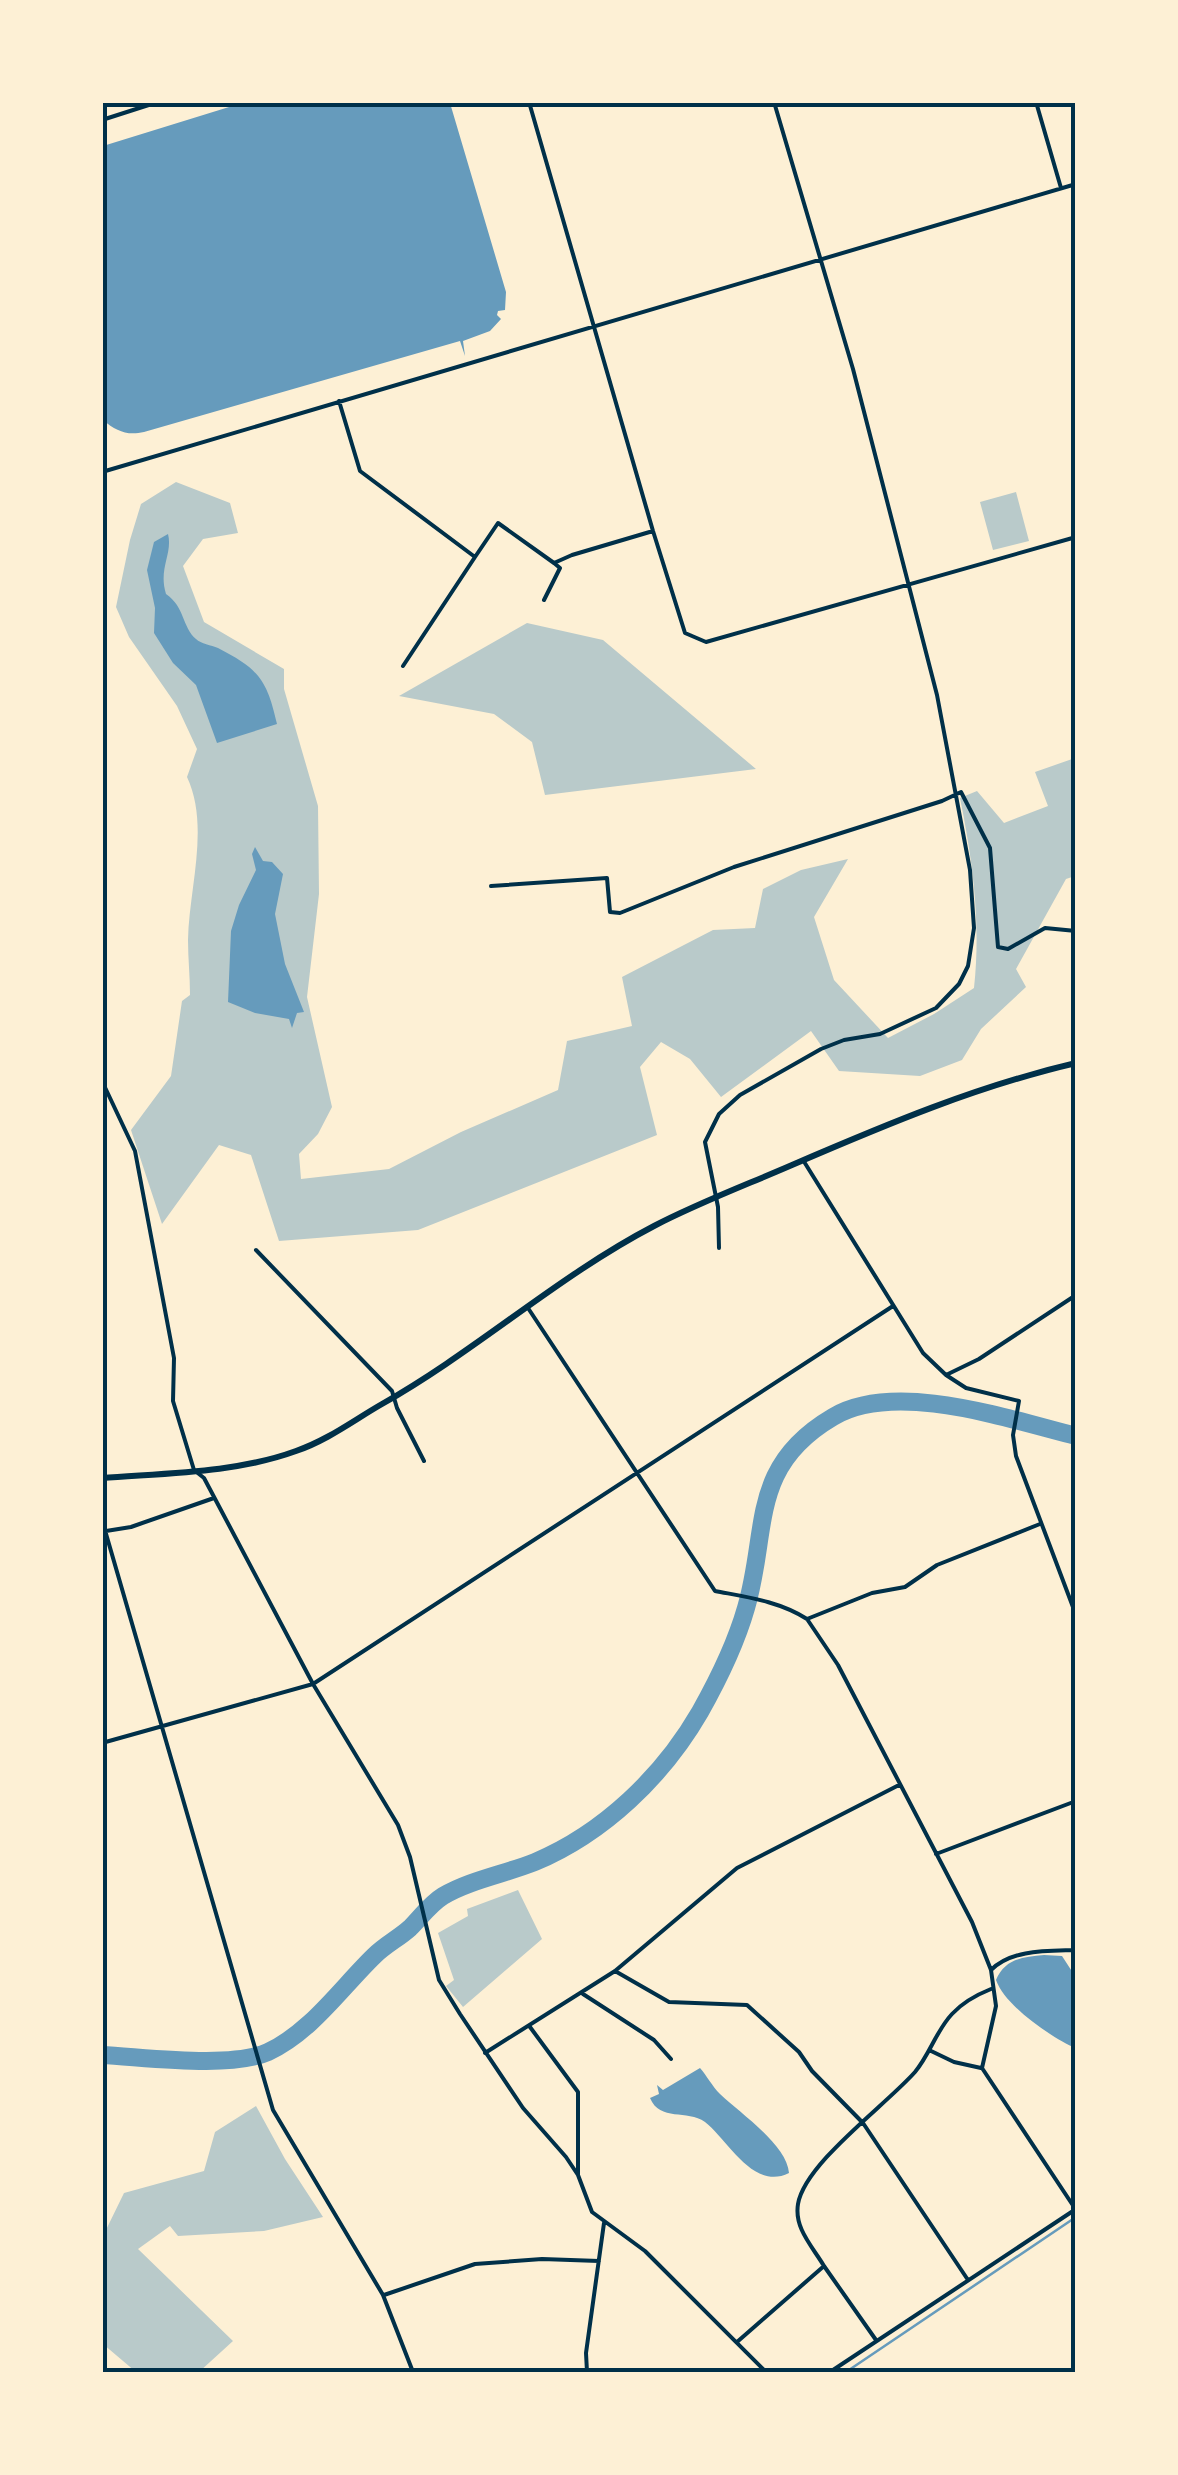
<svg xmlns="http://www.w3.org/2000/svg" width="1178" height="2475" font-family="Helvetica,sans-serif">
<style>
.green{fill:#b9caca}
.water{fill:#669bbc}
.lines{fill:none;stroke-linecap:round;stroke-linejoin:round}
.stream{stroke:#669bbc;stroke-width:2.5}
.river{stroke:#669bbc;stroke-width:18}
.minor{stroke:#003049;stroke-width:4}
.secondary{stroke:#003049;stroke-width:6}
.neatline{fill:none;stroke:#003049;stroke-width:4}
</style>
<rect width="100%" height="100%" fill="#fdf0d5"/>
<path class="green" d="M176,482l54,21 8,30 -35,6 -20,27 21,56 80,47v20l34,117 1,88 -12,103 25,110 -14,27 -19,20 2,25 88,-10 72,-37 97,-42 9,-49 65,-15 -10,-49 91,-47 42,-2 8,-39 38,-19 47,-11 -34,58 20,63 54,58 46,-24 40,-26c7,-65 -1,-126 -14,-190l17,-7 27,32 44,-17 -13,-34 40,-14v118l-9,3 -50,90 10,18 -45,42 -19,31 -42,16 -81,-5 -28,-40 -90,66 -31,-38 -29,-17 -21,25 17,68 -239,95 -139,11 -28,-86 -32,-10 -57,79 -31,-94 40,-54 11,-75 8,-6c0,-18 -2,-37 -2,-55 1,-52 22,-114 -1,-163l10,-28 -20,-43 -48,-69 -13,-30 14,-67 11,-36z
M1016,492l13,49 -36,9 -13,-48z
M527,623l76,17 153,129 -211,26 -13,-53 -38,-28 -95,-18z
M518,1890l24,49 -79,68 -17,-21 8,-6 -16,-47 30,-17 -1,-7z
M256,2106l29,53 38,58 -59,14 -86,5 -8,-10 -32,23 95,92 -34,31h-63l-33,-28v-108l21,-43 80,-22 11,-39z"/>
<path class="water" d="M242,103h208l56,189 -1,18 -7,1 -1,4 4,4 -11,12 -27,10 2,15 -5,-15 -316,91c-17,4 -28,-1 -41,-12v-274z
M168,534c5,20 -10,34 -2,60 19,13 16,33 30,45 5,5 15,6 22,9 41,21 49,32 59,76l-60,19 -21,-58 -23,-22 -19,-30 1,-25 -8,-38 7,-28z
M255,847l8,14 9,1 11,12 -8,40 10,50 19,48 -7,1 -5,15 -3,-9 -34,-6 -27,-11 3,-71 8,-26 17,-35 -4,-16z
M1044,1955l18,1 13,20v72c-24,-11 -70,-42 -79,-68 9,-21 26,-23 48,-25z
M700,2068c7,8 12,18 20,26 20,19 67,51 69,79 -36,18 -61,-33 -84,-51 -18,-13 -45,0 -55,-24l9,-4 -2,-9 6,5z"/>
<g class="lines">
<path class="stream" d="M846,2372l230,-155"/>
<path class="river" d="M102,2055c43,2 128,14 166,-3 43,-20 73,-64 106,-96 11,-11 25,-18 36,-28 10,-10 20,-24 33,-32 27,-16 62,-22 92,-34 69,-29 128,-86 165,-150 18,-32 36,-69 46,-104 23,-78 2,-141 87,-191 62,-37 175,2 243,19"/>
<path class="minor" d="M529,102l124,429 32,102 21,9 370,-105
M1036,102l25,86
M102,120l56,-18
M339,401l21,70 115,86 23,-34 56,40 18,-8 81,-24
M102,472l974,-288
M544,600l16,-32 -6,-5
M403,666l72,-109
M491,886l116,-8 3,34 10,1 114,-46 208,-66 19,-9 29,56 8,99 10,2 37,-21 31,3
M102,1081l33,70 39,207 -1,43 21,69 10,8 109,206 85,141 12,32 29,123 21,34 63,94 43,49 12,18 14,37 53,39 121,121
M803,1160l120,193 23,22 33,-16 97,-64
M719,1248l-1,-41 -13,-65 14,-28 21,-19 81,-46 23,-9 36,-6 56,-26 23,-24 9,-18 6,-38 -4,-58 -33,-175 -84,-326 -79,-267
M256,1250l136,141 5,17 27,53
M528,1308l187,283c31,6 64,10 92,28l31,46 134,257 19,48 5,36 -14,62 94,142
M946,1375l20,13 53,13 -6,34 3,21 60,159
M102,1520l171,590 110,185 30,77
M106,1531l25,-4 83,-29
M807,1619l65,-26 33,-6 32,-22 103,-41
M102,1743l211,-59 580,-378
M936,1854l140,-53
M991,1970c21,-21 57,-19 85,-20
M615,1971l54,31 78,3 52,47 13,19 51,52 105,157
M583,1994l71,46 17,19
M530,2027l48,65v83
M929,2050l25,12 27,6
M485,2053l130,-82 122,-103 162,-83
M824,2266l52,74
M384,2295l91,-31 67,-5 57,2
M737,2342l87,-76c-12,-20 -30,-38 -26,-62 7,-41 88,-99 117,-132 15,-18 21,-41 37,-58 11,-12 24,-19 39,-25
M587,2372l-1,-19 18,-130
M830,2372l246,-163"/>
<path class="secondary" d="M102,1478c64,-5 134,-5 194,-27 32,-11 58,-31 86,-47 94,-53 176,-128 272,-178 44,-23 92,-41 138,-61 93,-40 185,-79 284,-102"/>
</g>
<rect width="1178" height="2475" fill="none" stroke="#fdf0d5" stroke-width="210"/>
<rect x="105" y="105" width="968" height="2265" class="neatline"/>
</svg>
